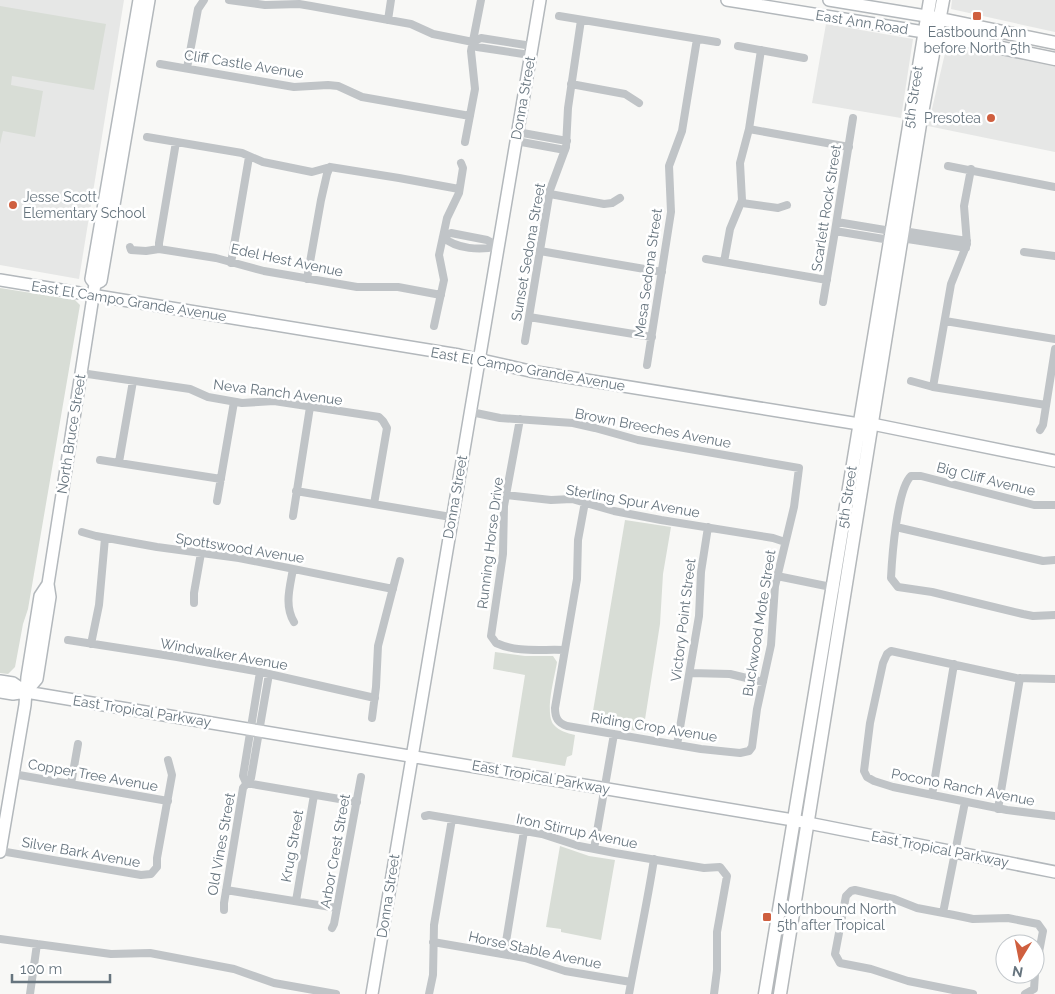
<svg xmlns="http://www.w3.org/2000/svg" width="1055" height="994" font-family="Raleway,sans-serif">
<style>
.built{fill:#e6e7e6}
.green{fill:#d8ddd6}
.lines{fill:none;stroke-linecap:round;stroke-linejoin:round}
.secondary-casing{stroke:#b3b8bc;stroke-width:14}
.primary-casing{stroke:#b4b8bb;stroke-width:15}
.street{stroke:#c0c4c7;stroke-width:8}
.secondary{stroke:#fff;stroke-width:11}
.primary{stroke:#fff;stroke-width:12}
.poi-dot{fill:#cf5f3f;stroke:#fff;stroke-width:2}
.labels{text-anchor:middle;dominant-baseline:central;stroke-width:5;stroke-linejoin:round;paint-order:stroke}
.street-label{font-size:14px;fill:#66747e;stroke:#fff}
.poi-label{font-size:14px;fill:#66747e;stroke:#fff;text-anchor:start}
</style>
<rect width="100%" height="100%" fill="#f8f8f6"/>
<path class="built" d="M0,0h124l-45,279 -79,-14z
M952,0h103v32l-104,-23z
M826,24l87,15 -12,79 -89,-15z
M954,46l101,19v87l-127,-26 18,-77z"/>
<path class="green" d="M0,6l106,18 -12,66 -82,-14 -1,9 32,6 -8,46 -32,-6 -3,13z
M0,288l75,12 5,5 -52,304 -5,15 -8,43 -7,7 -8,-1z
M625,520l46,7 -8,47 -3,50 -17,108 -52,-9z
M495,652l30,4h28l4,6c-2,14 -13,52 -3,63 5,6 13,8 21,10l-3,20 -5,2 -2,9 -53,-9 13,-82 -32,-6z
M560,846l29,10 26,4 -14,80 -40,-8v-3l-15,-2z"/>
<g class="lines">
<g class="secondary-casing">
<path id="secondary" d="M727,0l197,32
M829,0l97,16
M0,280l459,75 71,16 329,53h13l183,37
M95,284l6,-3 48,-281
M0,681l13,2 13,9
M0,692l13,2 13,-2 767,128 262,52
M26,692l11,-13 13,-82 -2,-13 47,-300 -4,-5 48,-279
M0,852l25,-147 2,-28 13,-81 8,-12
M372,994l168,-994"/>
</g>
<g class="primary-casing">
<path id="primary" d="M931,17l124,26
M929,33l126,26
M765,994l165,-994
M780,994l140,-870 23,-124"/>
</g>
<path class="street" d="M229,0l36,5 34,-1 12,2 100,18 22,10 40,8 4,5 53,8
M559,16l158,26
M388,20l3,-20
M473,42l8,-4 51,8
M738,46l66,12
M160,64l134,23 34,-2 10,1 24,11 108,19
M187,68l11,-59 6,-9
M571,84l54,10 14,9
M749,129l100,18
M517,132l50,9
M147,137l95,16 21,9 49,10 18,-5 69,11 60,11
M516,141l49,9
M465,142l10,-53 -4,-38 10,-51
M948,166l107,21
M550,194l54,10 8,-1 8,-5
M742,203l36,5 9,-3
M837,222l54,9
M835,231l55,9
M903,231l64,10
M451,233l36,7 11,6c-17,5 -42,3 -55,-9z
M901,238l65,10
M130,247l1,3 15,1 13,-2 57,9 48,13 93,16h41l43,8
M159,249v-6l17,-101
M540,251l122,21
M1024,252l31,4
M706,259l121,21
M724,262l6,-33 12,-29 -2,-37 9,-34 12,-79
M231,263l18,-106
M307,279l14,-79 6,-26 3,-7
M823,302l12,-71 18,-113
M529,317l123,20
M945,321l110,18
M434,326l10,-46 -5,-25 8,-37 12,-25 4,-25 -2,-5
M525,341l25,-151 16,-43 2,-39 13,-88
M647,365l24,-153 -2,-46 13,-35 15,-92
M81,373l109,16 18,8 34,6 32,-2 105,16 4,4 4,7 -13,76
M911,381l22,6 113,18
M933,387l18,-103 16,-40 -3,-38 7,-37
M471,412l29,6 73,5 22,5 43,12 161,28 -5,39 -19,79 -4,59 -14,64 -5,38 -3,4 -9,2 -39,-4 -134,-23c-9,-3 -12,-8 -12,-18l22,-129 1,-39 7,-38
M520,419l-16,87 -1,48 -12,82 5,7c22,10 45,6 68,7
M1040,430l3,-5 12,-76
M100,460l121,19
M119,462l14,-81
M296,491l155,26
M506,495l45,5 21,-1 42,12 47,9 112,18 12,4
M217,501l17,-99
M1055,505h-21l-113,-29h-10c-14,13 -19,81 -20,102l7,9 34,5 91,22 10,2 22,-1
M293,516l17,-109
M896,527l134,31 13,3 12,-1
M82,532l14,4 61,11 82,11 154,31
M293,569c-3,18 -9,36 1,53
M777,576l59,12
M194,603v-10l7,-40
M68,640l109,17 83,15 115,26
M91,644l8,-39 6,-67
M690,673l40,1 33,8
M1055,679l-39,-1 -125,-27 -4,3 -4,9 -13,60 -6,48 3,6 7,4 19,6 114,23 48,6
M372,718l4,-31 2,-41 22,-85
M677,745l22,-129 2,-44 7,-45
M13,774l155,27
M246,783l-3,-7 17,-104
M246,783l111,19
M71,784l7,-40
M932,795l22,-131
M998,809l22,-131
M425,816l4,-1 113,19 37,12 36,7 89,15 16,-1 7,9 -10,56v38l-3,24
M594,849l20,-115
M0,851l141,24 10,-1 6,-7v-9l15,-83 -4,-15
M226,890l111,18
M296,901l18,-106
M224,910v-7l19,-115 8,-10 18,-104
M943,913l22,-111
M332,928l2,-4 27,-147
M0,939l111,15 39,-1 84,16 40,14 62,11
M433,942l92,16 40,13 66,11
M504,954l20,-123
M30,994l7,-50
M429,994l4,-19 1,-50 18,-106
M629,994c8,-45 18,-89 25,-135
M973,994l-65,-13 -37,-12 -31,-6 -5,-9 11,-58 5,-5 4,-1 39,9 23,9 37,7 19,4 35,-1 30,6 5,7 -8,42
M1025,994l9,-5 1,-15"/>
<use href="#secondary" class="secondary"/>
<use href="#primary" class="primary"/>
</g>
<g class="poi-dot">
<rect x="972" y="11" width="10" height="10" rx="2.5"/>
<circle cx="991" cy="118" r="5"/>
<circle cx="13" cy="205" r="5"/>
<rect x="762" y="912" width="10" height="10" rx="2.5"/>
</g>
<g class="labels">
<g class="street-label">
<text transform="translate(862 22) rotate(9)">East Ann Road</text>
<text transform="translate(244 64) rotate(9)">Cliff Castle Avenue</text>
<text transform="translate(913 97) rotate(-81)">5th Street</text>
<text transform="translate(523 98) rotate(-80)">Donna Street</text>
<text transform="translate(826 208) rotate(-81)">Scarlett Rock Street</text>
<text transform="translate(528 252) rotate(-80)">Sunset Sedona Street</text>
<text transform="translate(287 260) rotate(12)">Edel Hest Avenue</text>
<text transform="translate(648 273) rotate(-82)">Mesa Sedona Street</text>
<text transform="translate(129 301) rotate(9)">East El Campo Grande Avenue</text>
<text transform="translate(528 369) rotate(10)">East El Campo Grande Avenue</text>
<text transform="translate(278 392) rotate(7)">Neva Ranch Avenue</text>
<text transform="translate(653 428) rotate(11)">Brown Breeches Avenue</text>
<text transform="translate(71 434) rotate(-81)">North Bruce Street</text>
<text transform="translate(986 479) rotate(14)">Big Cliff Avenue</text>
<text transform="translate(455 497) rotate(-80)">Donna Street</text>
<text transform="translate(847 497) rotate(-81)">5th Street</text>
<text transform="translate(633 501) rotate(10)">Sterling Spur Avenue</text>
<text transform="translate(490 543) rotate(-83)">Running Horse Drive</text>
<text transform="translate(240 548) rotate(9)">Spottswood Avenue</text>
<text transform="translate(683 620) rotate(-83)">Victory Point Street</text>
<text transform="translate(759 623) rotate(-81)">Buckwood Mote Street</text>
<text transform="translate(224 654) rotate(10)">Windwalker Avenue</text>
<text transform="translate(142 711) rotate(9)">East Tropical Parkway</text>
<text transform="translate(654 727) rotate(9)">Riding Crop Avenue</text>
<text transform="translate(93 775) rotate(10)">Copper Tree Avenue</text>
<text transform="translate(541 777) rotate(10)">East Tropical Parkway</text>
<text transform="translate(963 787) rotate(11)">Pocono Ranch Avenue</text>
<text transform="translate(577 831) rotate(12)">Iron Stirrup Avenue</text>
<text transform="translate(221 844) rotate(-80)">Old Vines Street</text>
<text transform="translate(292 846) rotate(-80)">Krug Street</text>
<text transform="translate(940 849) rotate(11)">East Tropical Parkway</text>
<text transform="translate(335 851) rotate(-80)">Arbor Crest Street</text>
<text transform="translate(81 852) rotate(10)">Silver Bark Avenue</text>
<text transform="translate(388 896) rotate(-81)">Donna Street</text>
<text transform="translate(535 950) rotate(12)">Horse Stable Avenue</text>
</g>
<g class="poi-label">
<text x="977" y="32" text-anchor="middle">Eastbound Ann<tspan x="977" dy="16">before North 5th</tspan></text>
<text x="981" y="118" text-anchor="end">Presotea</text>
<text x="23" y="197">Jesse Scott<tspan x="23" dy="16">Elementary School</tspan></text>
<text x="777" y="909">Northbound North<tspan x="777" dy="16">5th after Tropical</tspan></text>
</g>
</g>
<g transform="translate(1020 959) rotate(190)"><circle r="24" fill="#ffffff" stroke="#c2c7cb"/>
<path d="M0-4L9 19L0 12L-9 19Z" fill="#cf5f3f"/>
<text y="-8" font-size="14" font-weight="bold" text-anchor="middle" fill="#66747e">N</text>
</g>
<path d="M12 974v8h98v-8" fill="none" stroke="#66747e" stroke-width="2.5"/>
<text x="20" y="974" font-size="15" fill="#66747e" stroke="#ffffff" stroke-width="4" paint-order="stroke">100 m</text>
</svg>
